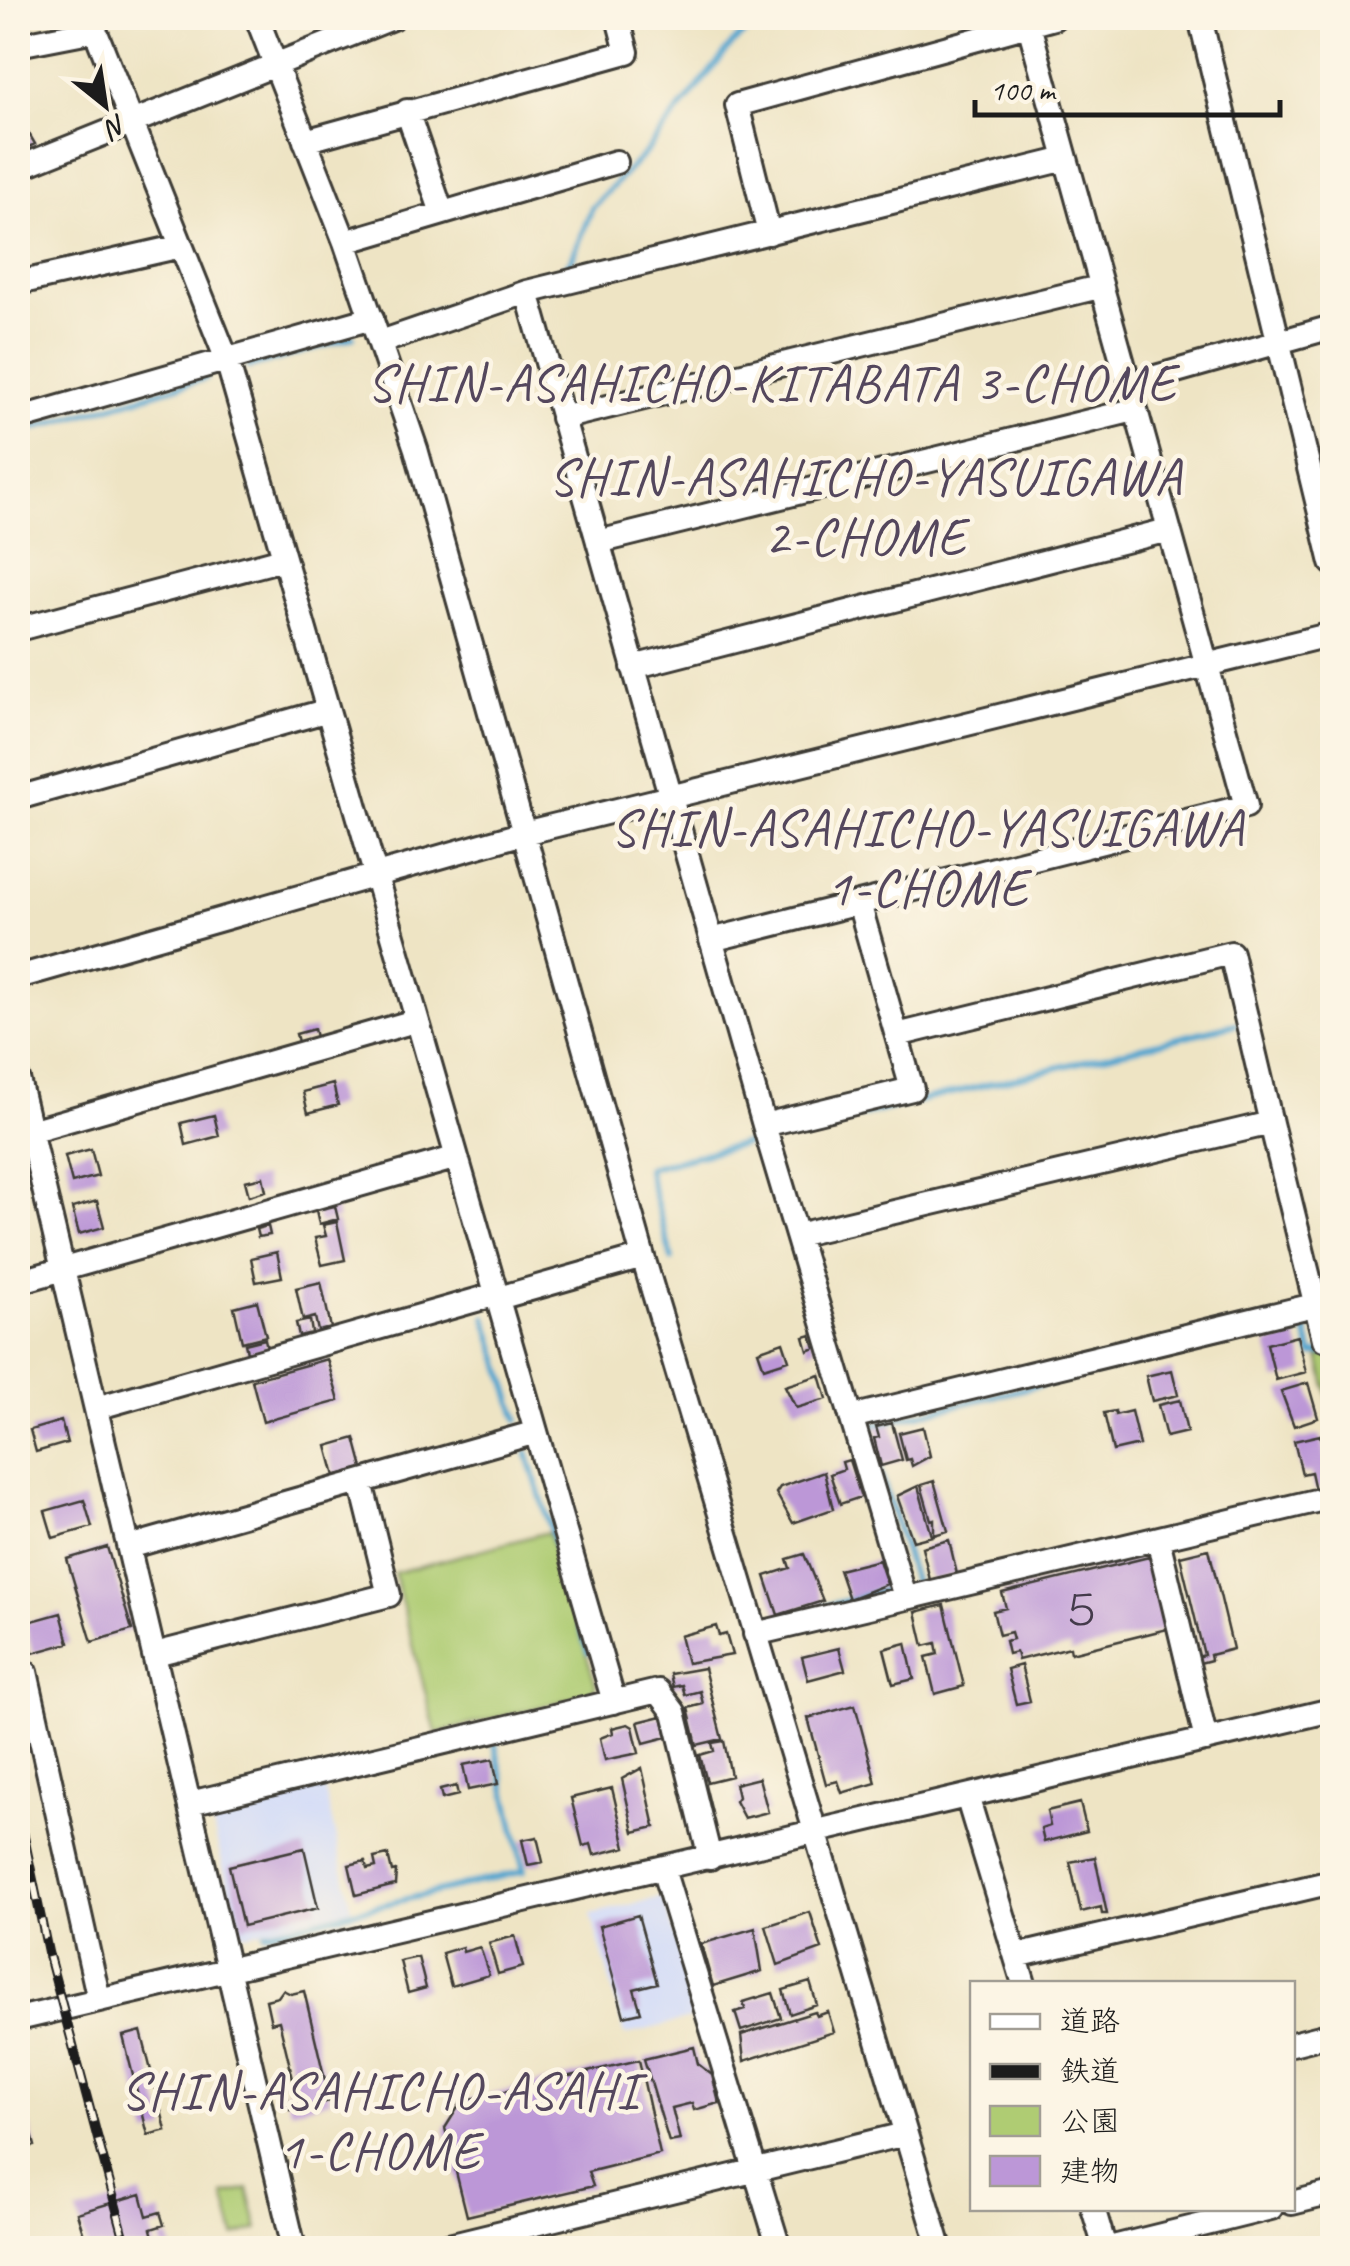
<svg xmlns="http://www.w3.org/2000/svg" width="1350" height="2266" font-family="Caveat,'Klee One',sans-serif">
<style>
.built{fill:#d0daf9}
.green{fill:#afcc73;stroke:#667448;stroke-width:2.5}
.lines{fill:none;stroke-linecap:round;stroke-linejoin:round}
.stream{stroke:#55a6cf;stroke-width:6}
.building{fill:#bc97d7}
.minor-casing{stroke:#3c3a35;stroke-width:28}
.minor{stroke:#fff;stroke-width:22}
.rail-casing{stroke:#1c1c1c;stroke-width:10}
.rail{stroke:#fcf5e5;stroke-width:6;stroke-dasharray:19;stroke-linecap:butt}
.labels{text-anchor:middle;dominant-baseline:central;stroke-width:9;stroke-linejoin:round;paint-order:stroke}
.number-label{font-size:45px;fill:#443b4b}
.neighbourhood-label{font-size:52px;letter-spacing:2.5px;fill:#54475d;stroke:#fcf5e5}
</style>
<rect width="100%" height="100%" fill="#fcf5e5"/>
<filter id="ink" filterUnits="userSpaceOnUse"><feTurbulence type="fractalNoise" baseFrequency=".01" numOctaves="2"/><feDisplacementMap in="SourceGraphic" scale="20" xChannelSelector="R" yChannelSelector="G"/><feConvolveMatrix kernelMatrix="1 2 1 2 8 2 1 2 1" color-interpolation-filters="sRGB"/></filter>
<filter id="wash" filterUnits="userSpaceOnUse"><feTurbulence type="fractalNoise" baseFrequency=".0048" numOctaves="4" result="noise"/><feDisplacementMap in="SourceGraphic" scale="40" xChannelSelector="R" yChannelSelector="G"/><feGaussianBlur stdDeviation="2.25" result="paint"/><feColorMatrix in="noise" values="0 0 0 0 0 0 0 0 0 0 0 0 0 0 0 0 0 1.4 0 .05"/><feComposite in="paint" operator="in"/></filter>
<g filter="url(#wash)">
<rect width="100%" height="100%" fill="#eee4c4"/>
<path class="built" d="M323,1782l29,127 -107,25 -6,-3 -30,-121z
M663,1897l32,111 -5,11 -65,16 -34,-121z"/>
<path class="green" d="M1332,1353v60l-13,-57z
M548,1532l48,153 -6,9 -154,39 -42,-160z
M248,2189l10,40 -23,7 -11,-41z"/>
<g class="lines">
<path class="stream" d="M525,281l36,-11 11,-11 20,-51 54,-56 87,-109 29,-25
M400,323l57,-19
M249,367l104,-30
M18,433l188,-55
M784,1134l452,-110
M672,1259l-25,-91 105,-26
M486,1317l32,103
M527,1452l61,200
M915,1584l-47,-152 5,-7 425,-102 7,4 7,28 20,-5
M822,1607l66,-17
M265,1933l259,-62 -30,-131"/>
</g>
<g id="blocks">
<path class="building" d="M21,120l14,24 -17,8v-30z
M314,1029l2,8 -18,5 -2,-8z
M333,1084l5,21 -30,8 -5,-21z
M214,1115l5,21 -33,9 -5,-22z
M91,1149l7,27 -26,7 -7,-27z
M263,1177l3,14 -17,5 -4,-15z
M97,1201l7,26 -25,7 -7,-26z
M335,1206l3,13 -19,5 -3,-14z
M337,1222l8,38 -23,5 -7,-27 11,-2 -3,-11z
M268,1226l2,9 -12,2 -2,-8z
M277,1252l5,25 -26,5 -5,-24z
M321,1282l10,46 -13,3 -3,-14 -12,3 -7,-32z
M257,1301l9,35 -24,6 -8,-35z
M310,1320l2,13 -13,3 -3,-13z
M811,1335l4,13 -7,3 -4,-14z
M1297,1336l9,36 -30,8 -9,-36z
M265,1339l2,9 -20,4 -2,-8z
M783,1342l6,18 -25,8 -6,-17z
M327,1359l12,42 -76,21 -11,-42z
M1172,1370l6,25 -26,6 -6,-25z
M820,1375l7,24 -31,9 -11,-22z
M1308,1383l10,35 -24,8 -13,-35z
M1180,1400l7,32 -21,5 -8,-32z
M1115,1411v4l16,-4 8,34 -26,6 -9,-38z
M61,1421l6,22 -31,9 -6,-22z
M892,1423l10,37 -21,6 -7,-28 5,-1 -3,-10z
M923,1427l7,29 -18,10 -2,-7 -4,1 -7,-27z
M1320,1435l11,50 -16,5 -4,-18 -9,2 -8,-33z
M355,1438l8,30 -28,8 -8,-30z
M849,1460l12,37 -21,7 -10,-30 14,-5 -2,-7z
M824,1472l9,37 -40,14 -17,-30 4,-6z
M934,1481l14,50 -14,4v-16l-3,1 -10,-35z
M918,1486l14,50 -19,5 -16,-45z
M84,1500l8,27 -39,11 -8,-27z
M949,1540l8,34 -27,6 -8,-33z
M107,1547l25,83 -40,12 -25,-83z
M1209,1549l24,100 -23,6 1,5 -15,4 -1,-6 9,-3 -24,-99z
M804,1554l19,47 -45,14 -13,-39 25,-8 -3,-9z
M1149,1557l22,71 -100,25 -1,-6 -52,13 -2,-8 -8,2 -3,-13 8,-2 -2,-7 -12,3 -6,-24 13,-3 -4,-15z
M879,1560l8,24 -38,15 -10,-29z
M944,1605l20,81 -29,8 -9,-37 12,-3 -2,-11 -12,3 -8,-34z
M61,1613l8,30 -36,10 -8,-30z
M716,1626l3,10 7,-2 6,21 -45,8 -7,-27z
M906,1643l8,36 -21,5 -9,-35z
M839,1648l6,22 -37,10 -6,-23z
M1021,1665l9,36 -14,3 -9,-35z
M704,1668l18,71 -25,6 -9,-37 15,-4 -3,-13 -15,4 -3,-10 -9,2 -3,-13z
M855,1705l21,78 -34,10 -4,-12 -12,3 -18,-66z
M662,1716l5,21 -23,6 -6,-21z
M628,1724l5,3 6,26 -34,7 -5,-22 13,-5 -1,-5z
M724,1741l7,35 -24,6 -7,-27 14,-4 -2,-8z
M493,1759l5,25 -30,6 -5,-25z
M642,1768l13,59 -21,5 -12,-53z
M759,1778l9,34 -24,6 -9,-17 3,-4 -3,-13z
M456,1786l2,9 -16,4 -2,-9z
M612,1788l14,59 -32,8 -3,-11 -8,2 -12,-48z
M1080,1803l7,28 -43,11 -3,-13 9,-3 -3,-15z
M1332,1828v33l-1,1 -7,-32z
M537,1837l6,25 -15,3 -6,-25z
M304,1848l14,60 -75,18 -14,-60z
M388,1855l4,17 4,-1 -1,14 -39,10 -7,-30 16,-4 2,8 9,-2 -2,-9z
M1095,1857l12,57h-5l-1,-7 -20,5 -11,-50z
M810,1912l12,37 -44,16 -12,-39z
M638,1915l19,68 -23,6 7,23 -17,4 -25,-90z
M755,1928l7,43 -49,15 -12,-42z
M515,1936l8,31 -25,7 -9,-31z
M462,1947l1,5 17,-5 9,28 -38,11 -9,-33z
M418,1957l8,31 -18,5 -8,-32z
M810,1982l7,23 -27,9 -7,-24z
M283,1990l8,4 13,-3 26,110 -40,9 -5,-20 10,-3 -16,-66 -8,2 -5,-23 12,-3z
M773,1993l8,25 -40,13 -6,-19 10,-3 -2,-7z
M815,2012l2,4 11,-4 6,20 -90,29 -3,-26z
M141,2031l25,99 -18,5 -25,-99z
M694,2047l4,17 14,11 7,28 -25,7 -2,-7 -20,5 8,32 -11,2 -25,-83z
M639,2060l21,94 -72,18 5,14 -126,30 -22,-88 17,-27z
M19,2086l16,60 -17,5 3,-10 -3,-1z
M141,2194l6,22 13,-4 4,13 -13,4 5,19h-68l-11,-35z
M169,2237l3,11h-10l-2,-9z"/>
</g>
</g>
<g filter="url(#ink)">
<use href="#blocks" fill-opacity="0" stroke="#3c3a35" stroke-width="2.5"/>
<g class="lines">
<g class="minor-casing">
<path id="minor" d="M257,18l88,224 71,207 227,808 297,991
M1200,18l132,545
M18,45l77,-15 132,330 387,1342
M407,111l35,102
M305,141l322,-89 -9,-34
M18,168l374,-150
M769,233l-32,-128 317,-87
M345,242l271,-80
M18,283l163,-37
M381,342l146,-50
M1127,385l205,-58
M562,418l537,-131
M18,419l354,-101
M598,542l536,-132
M18,629l265,-70
M633,667l535,-137
M18,798l307,-87
M711,940l535,-134 -219,-788
M18,977l506,-144 808,-199
M897,1035l334,-82 40,170
M18,1079l276,1169
M764,1125l148,-36 -53,-186
M30,1131l385,-110
M797,1235l474,-112 53,216 8,-2
M18,1282l436,-124
M495,1299l148,-42
M96,1408l398,-113
M851,1417l463,-112
M1158,1539l48,201
M129,1547l404,-114
M905,1597l-141,-472 -237,-833 539,-133
M755,1634l577,-137
M155,1654l234,-59 -28,-113
M18,1671l8,1 73,328
M967,1796l57,188
M190,1803l468,-112 16,21 36,146
M663,1869l116,379
M1016,1956l316,-74
M18,2019l1314,-309
M1292,2044l40,-10
M1292,2203l40,-10
M1093,2208l12,40
M436,2248l469,-114
M1109,2248l162,-40"/>
</g>
<use href="#minor" class="minor"/>
<g class="rail-casing">
<path id="rail" d="M18,1808l30,144 79,296"/>
</g>
<use href="#rail" class="rail"/>
</g>
</g>
<g class="labels">
<g class="number-label">
<text x="1081" y="1610">５</text>
</g>
<g class="neighbourhood-label">
<text x="772" y="383">SHIN-ASAHICHO-KITABATA 3-CHOME</text>
<text x="866" y="477">SHIN-ASAHICHO-YASUIGAWA<tspan x="866" dy="60">2-CHOME</tspan></text>
<text x="928" y="828">SHIN-ASAHICHO-YASUIGAWA<tspan x="928" dy="60">1-CHOME</tspan></text>
<text x="380" y="2091">SHIN-ASAHICHO-ASAHI<tspan x="380" dy="60">1-CHOME</tspan></text>
</g>
</g>
<rect width="1350" height="2266" fill="none" stroke="#fcf5e5" stroke-width="60"/>
<rect x="970" y="1981" width="325" height="230" fill="#fcf5e5" stroke="#a29e95" stroke-width="2.5"/>
<rect x="990" y="2014" width="50" height="15" fill="#ffffff" stroke="#a29e95" stroke-width="2.5"/>
<text x="1060" y="2031" font-size="30" fill="#1c1c1c">道路</text>
<rect x="990" y="2064" width="50" height="15" fill="#1c1c1c" stroke="#a29e95" stroke-width="2.5"/>
<text x="1060" y="2081" font-size="30" fill="#1c1c1c">鉄道</text>
<rect x="990" y="2106" width="50" height="30" fill="#afcc73" stroke="#a29e95" stroke-width="2.5"/>
<text x="1060" y="2131" font-size="30" fill="#1c1c1c">公園</text>
<rect x="990" y="2156" width="50" height="30" fill="#bc97d7" stroke="#a29e95" stroke-width="2.5"/>
<text x="1060" y="2181" font-size="30" fill="#1c1c1c">建物</text>
<g transform="translate(105 105) rotate(150)" stroke="#fcf5e5" stroke-width="8" paint-order="stroke">
<path d="M0-8L18 38L0 25L-18 38Z" fill="#1c1c1c"/>
<text y="-15" font-size="28" font-weight="bold" text-anchor="middle" fill="#1c1c1c">N</text>
</g>
<path d="M975 100v15h305v-15" fill="none" stroke="#1c1c1c" stroke-width="5"/>
<text x="990" y="100" font-size="30" fill="#1c1c1c" stroke="#fcf5e5" stroke-width="8" paint-order="stroke">100 m</text>
</svg>
